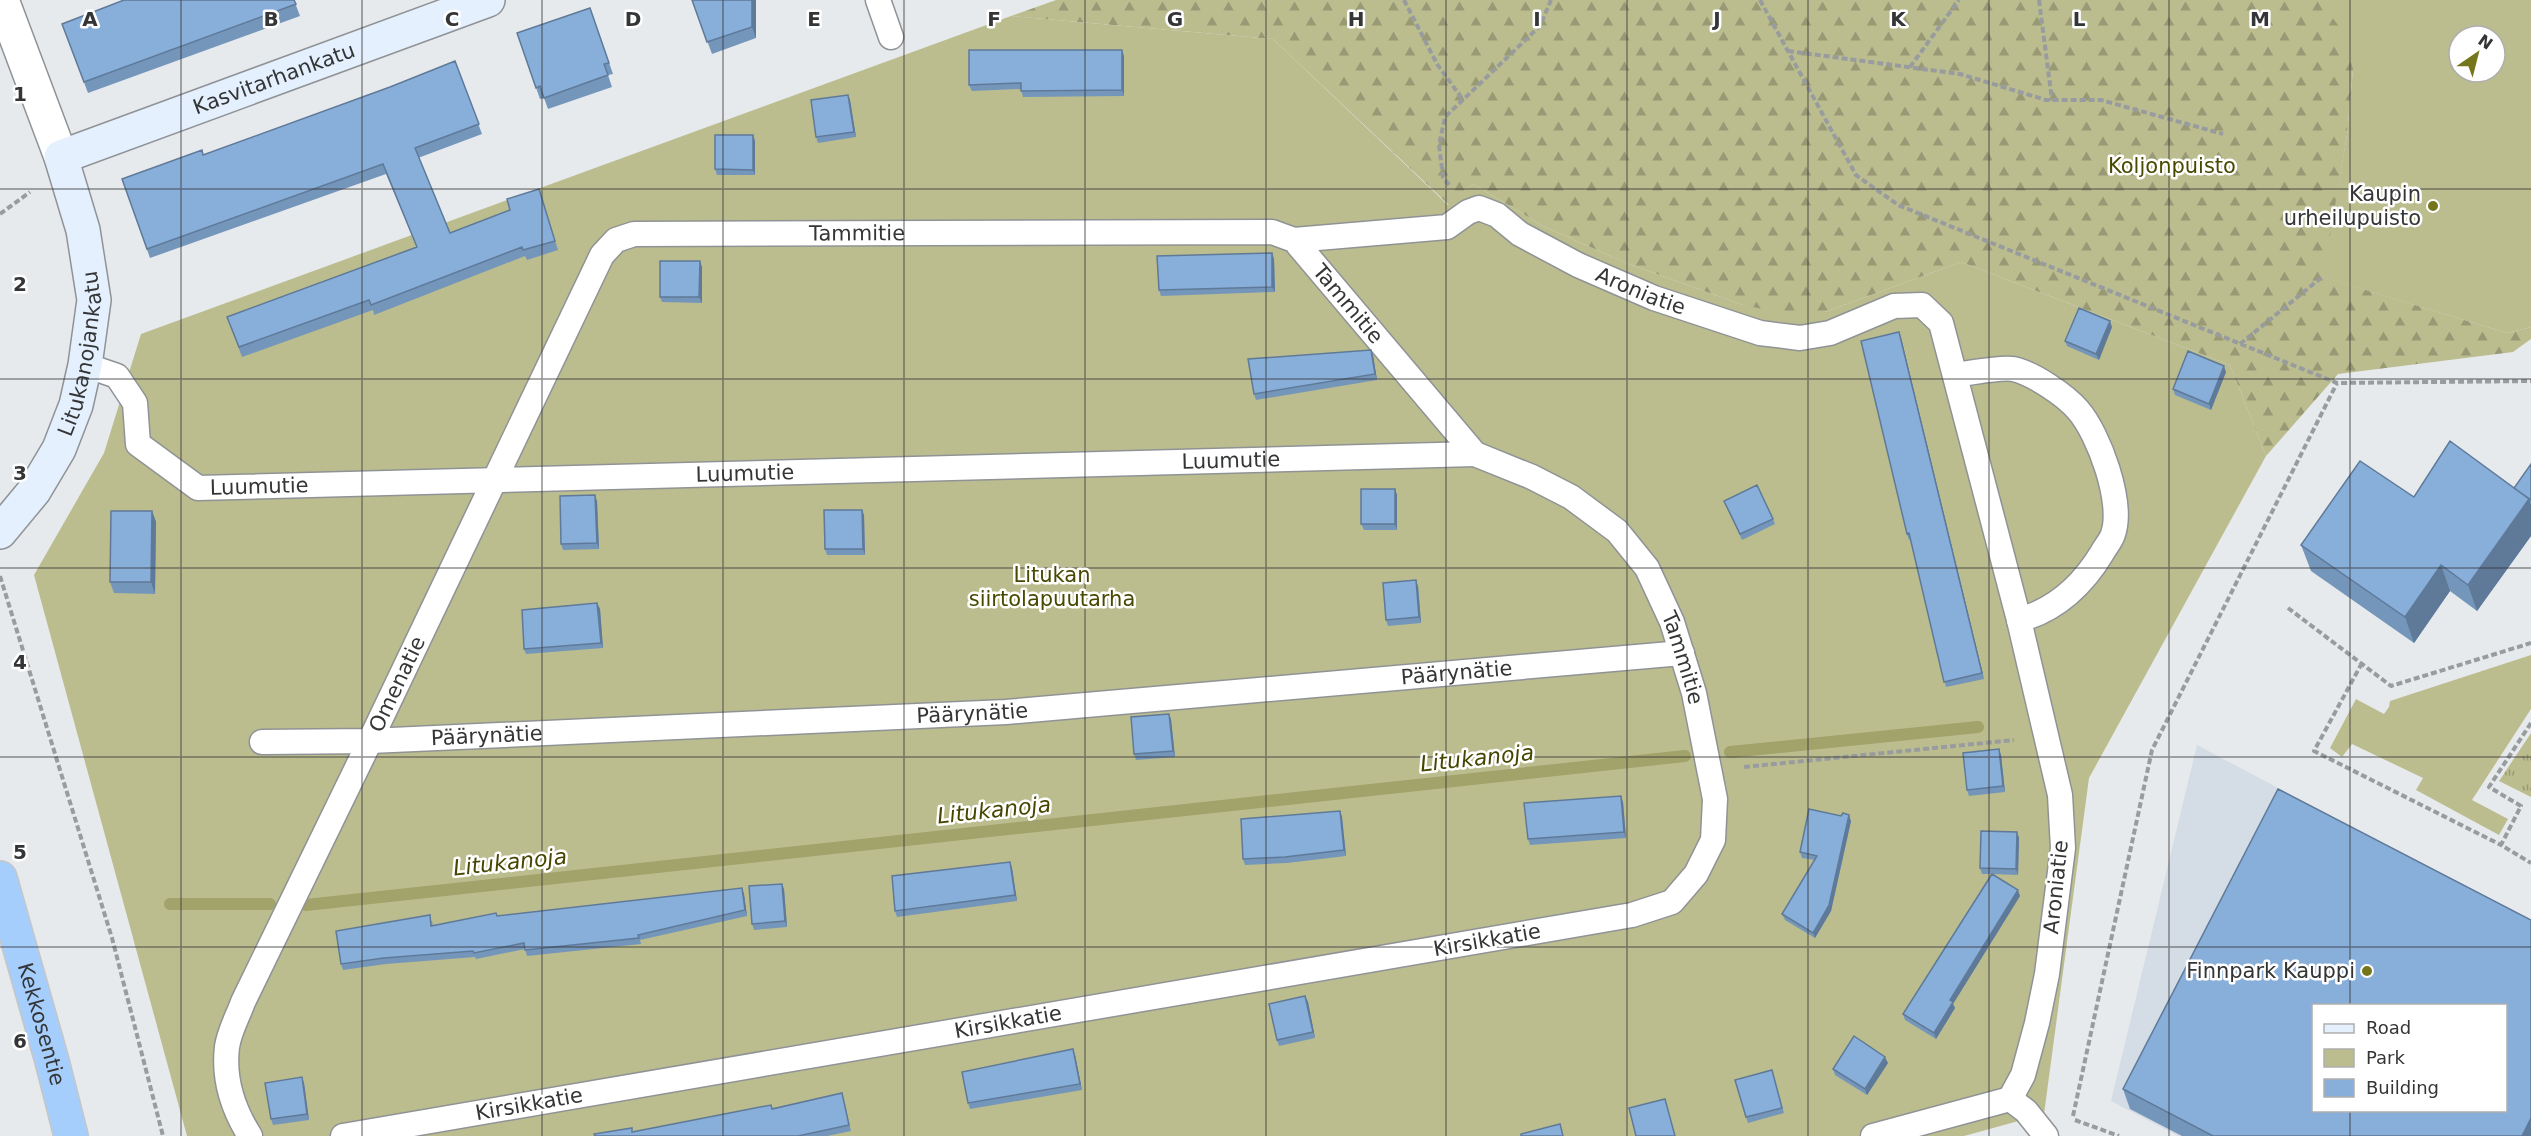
<svg xmlns="http://www.w3.org/2000/svg" width="2531" height="1136" font-family="'DejaVu Sans',sans-serif">
<style>
.built{fill:#d4dce5;fill-rule:evenodd}
.green{fill:#bbbd8e;fill-rule:evenodd}
.forest{fill:url(#forest-firs)}
.park{fill:url(#park-tufts)}
.lines{fill:none;stroke-linecap:round;stroke-linejoin:round}
.stream{stroke:#a1a36b;stroke-width:12}
.lane-casing{stroke:#909396;stroke-width:27}
.street-casing{stroke:#909396;stroke-width:36}
.secondary-casing{stroke:#909396;stroke-width:36}
.highway-casing{stroke:#c6c6c7;stroke-width:36}
.path{stroke:#999c9e;stroke-width:4;stroke-dasharray:6 3;stroke-linecap:butt}
.lane{stroke:#fff;stroke-width:24}
.street{stroke:#fff;stroke-width:33}
.secondary{stroke:#e4f0fe;stroke-width:33}
.highway{stroke:#a6cefc;stroke-width:33}
.wall{fill:#7596bb}
.shaded-wall{fill:#5f7a99}
.building{fill:#88aeda;stroke:#5f7a99;stroke-width:1.5;fill-rule:evenodd}
.grid{fill:none;stroke:#343536;stroke-width:1.5;stroke-opacity:0.55}
.poi-dot{fill:#75761c;stroke:#fff;stroke-width:2}
.labels{text-anchor:middle;dominant-baseline:central;stroke-width:5;stroke-linejoin:round;paint-order:stroke}
.street-label{font-size:21px;fill:#343536;stroke:#fff}
.park-label{font-size:21px;fill:#494902;stroke:#fff}
.poi-label{font-size:21px;fill:#343536;stroke:#fff;text-anchor:end}
.water-label{font-size:22px;font-style:italic;fill:#464600;stroke:#fff}
.grid-label{font-size:20px;text-anchor:middle;font-weight:bold;fill:#343536;stroke:#fff;stroke-width:5;stroke-linejoin:round;paint-order:stroke}
</style>
<defs>
<pattern id="forest-firs" width="22" height="20" patternUnits="userSpaceOnUse" patternTransform="scale(1.5)"><rect width="22" height="20" fill="#bbbd8e"/><path d="M5 1l3.5 6h-7zM16 11l3.5 6h-7z" fill="#999a75"/></pattern>
<pattern id="park-tufts" width="24" height="20" patternUnits="userSpaceOnUse" patternTransform="scale(1.5)"><rect width="24" height="20" fill="#bbbd8e"/><path d="M3 7l-1-3M5 7V3M7 7l1-3M15 17l-1-3M17 17v-4M19 17l1-3" fill="none" stroke="#999a75"/></pattern>
</defs>
<rect width="100%" height="100%" fill="#e7eaed"/>
<path class="built" d="M2197,745l334,177v214h-353l-67,-35zM2314,1006h192v104h-192z"/>
<path class="green" d="M2319,0h212v327l-24,6 -185,-56 25,-142 6,-66zM2459,36h36v36h-36z
M1011,16l262,23 175,166 25,-21 70,42 83,37 117,42 82,7 136,-50 269,103 36,91 -177,322 -45,336 -80,22h-1777l-153,-561 70,-122 37,-119z
M2531,655v54l-59,91 36,19 -9,16 -83,-45 7,-12 -71,-34 -10,13 -12,-9 26,-49 28,15 5,-7 1,-6z"/>
<path class="forest" d="M1056,0h1263l22,29 12,40 -6,66 -24,142 184,56 24,-6v12l-18,13 -175,22 -72,82 -36,-91 -269,-103 -136,50 -34,3 -48,-10 -117,-42 -83,-37 -70,-42 -24,21 -176,-166 -262,-23z"/>
<path class="park" d="M2531,733v64l-32,-16z"/>
<g class="lines">
<path class="stream" d="M1730,752l248,-25
M170,904h100
M306,905l1379,-149"/>
<g class="lane-casing">
<g id="lane">
<path d="M878,0l13,37"/>
<path id="s1" d="M1294,240l153,-13 21,-15 11,-4 18,7 23,19 58,31 76,33 106,35 40,5 30,-5 64,-27 28,-1 19,18 78,297 41,175 3,53 -16,126 -10,49 -14,52 -13,24"/>
<path id="s2" d="M85,365l32,11 18,27 3,41 60,44 1277,-34"/>
<path d="M1955,375c14,-2 46,-8 58,-6 20,4 53,27 65,41 21,24 46,93 35,124 -2,7 -8,13 -11,19 -20,33 -46,57 -83,67"/>
<path id="s3" d="M262,742l108,-1 636,-29 676,-59"/>
<path d="M2010,1099l16,12 20,25"/>
<path id="s4" d="M250,1136c-17,-27 -27,-56 -23,-89 2,-15 11,-31 16,-45l127,-261 232,-486 14,-15 18,-6 638,-2 22,8 181,214 57,23 39,20 46,34 30,37 25,54 22,71 21,106 -2,41 -17,34 -24,28 -40,13 -1289,221"/>
<path d="M1873,1136l137,-37"/>
</g>
</g>
<g class="street-casing">
<path id="street" d="M2,0l59,157"/>
</g>
<g class="secondary-casing">
<g id="secondary">
<path id="s5" d="M0,532l34,-41 25,-42 17,-44 9,-40 9,-65 -11,-70 -22,-73 427,-157"/>
</g>
</g>
<g class="highway-casing">
<g id="highway">
<path id="s6" d="M0,878l52,183 19,75"/>
</g>
</g>
<path class="path" d="M1404,0l33,64 26,36
M1760,0l96,175 42,30 439,178 194,-2
M2039,0l13,100
M1788,51l172,23 86,26h55l122,34
M1910,67l49,-67
M1449,185l-6,-8 -4,-32 6,-28 95,-91 11,-26
M0,214l30,-22
M2240,344l82,-67
M0,576l112,362 51,198
M2288,608l103,78 140,-43
M2362,663l-48,88 187,94
M2531,723l-42,64 32,19 -20,39 30,18
M1744,767l270,-27
M2073,1116l79,-366 185,-367
M2075,1120l44,16"/>
<use href="#lane" class="lane"/>
<use href="#street" class="street"/>
<use href="#secondary" class="secondary"/>
<use href="#highway" class="highway"/>
</g>
<path class="wall" d="M294,0l6,16 -212,77 -26,-69z
M692,0h64v38l-44,16z
M590,8l23,66 -5,1 4,12 -64,22 -4,-11 -4,1 -23,-66z
M1124,56v40l-101,1 -2,-8 -49,2 -3,-6z
M455,61l27,73 -64,24 32,75 60,-23 29,-21 19,61 -31,10 -2,-4 -151,59 -1,-5 -131,47 -15,-40 190,-70 -31,-73 -236,84 -28,-79 81,-24 187,-68z
M850,100l6,37 -38,6 -2,-6z
M753,135l2,6v34h-38l-2,-6z
M1272,253l2,6 1,33 -114,4 -2,-6z
M702,267v36l-40,-1 -2,-5z
M2112,327l-13,33 -32,-14 -2,-5z
M1901,338l83,341 -38,8 -36,-148 -1,1 -2,-6z
M1373,355l4,25 -121,20 -2,-6z
M2226,372l-15,38 -36,-15 -2,-6z
M2531,464v72l-54,75 -27,-20 -36,52 -103,-72 -10,-26 113,-48 100,-9z
M1395,489l2,6v35h-33l-3,-6z
M597,501l2,48 -36,1 -2,-6z
M1724,501l49,18 2,5 -33,16z
M862,510l2,5 1,40h-38l-2,-6z
M152,511l4,11 -1,72 -41,-1 -4,-11z
M1418,586l3,37 -33,3 -2,-6z
M597,603l3,6 3,39 -77,6 -2,-5z
M1171,719l4,38 -39,3 -2,-6z
M2001,755l4,37 -36,4 -2,-6z
M1623,802l3,36 -96,7 -2,-6z
M1340,811l2,6 4,39 -59,7 -42,2 -2,-6z
M1841,816l10,5 -20,90 -16,27 -30,-18 -3,-6 33,-54 -13,-2 -2,-6z
M2017,832l2,6 -1,37 -26,-1 28,22 -67,108 2,4 -19,31 -31,-19 -2,-6 88,-140h-9l-2,-6z
M1010,862l2,6 5,33 -120,16 -2,-6z
M742,888l2,6 3,22 -107,24 1,4 -114,12 -2,-7 -49,10 -1,-2 -89,7 -43,6 -2,-6 91,-43 1,5 63,-13 1,3z
M784,889l3,38 -33,3 -2,-6z
M1305,996l3,6 7,36 -36,8 -2,-6z
M1075,1055l7,35 -112,19 -2,-6z
M1888,1063l-21,32 -32,-20 -2,-6z
M1774,1076l10,37 -36,10 -2,-6z
M304,1083l5,37 -36,5 -2,-6z
M2123,1089l408,47h-349l-52,-27z
M842,1093l9,38 -24,5h-232l38,-4 140,-24z"/>
<path class="shaded-wall" d="M752,0h4v38l-4,-11z
M1122,50l2,6v40l-2,-6z
M848,95l2,5 6,37 -2,-5z
M753,135l2,6v34l-2,-5z
M1272,253l2,6 1,33 -3,-5z
M700,261l2,6v36l-3,-6z
M2110,321l2,6 -13,33 -3,-6z
M1899,332l2,6 83,341 -2,-6z
M1371,350l2,5 4,25 -2,-6z
M2224,366l2,6 -15,38 -2,-6z
M1395,489l2,6v35l-2,-6z
M595,495l2,6 2,48 -2,-6z
M2529,499l2,6v31l-54,75 -9,-26z
M862,510l2,5 1,40 -2,-6z
M152,511l4,11 -1,72 -4,-12z
M2441,565l9,26 -36,52 -9,-26z
M1416,580l2,6 3,37 -2,-6z
M597,603l3,6 3,39 -2,-5z
M1169,714l2,5 4,38 -2,-6z
M1999,749l2,6 4,37 -2,-6z
M1621,796l2,6 3,36 -2,-6z
M1340,811l2,6 4,39 -2,-6z
M1849,815l2,6 -20,90 -16,27 -2,-5z
M2017,832l2,6 -1,37 -2,-6z
M1010,862l2,6 5,33 -2,-6z
M782,884l2,5 3,38 -2,-6z
M742,888l2,6 3,22 -2,-6z
M2018,890l2,6 -67,108 2,4 -19,31 -2,-6 16,-33z
M1305,996l3,6 7,36 -2,-6z
M1073,1049l2,6 7,35 -2,-6z
M1885,1057l3,6 -21,32 -2,-6z
M302,1077l2,6 5,37 -2,-6z
M2531,1118v18h-9z"/>
<path class="building" d="M124,0h170l2,4 -212,78 -22,-58z
M692,0h60v27l-45,15z
M590,8l19,55 -5,1 4,11 -64,23 -4,-12 -4,2 -19,-55z
M969,50h153v40l-101,1v-8l-52,2z
M455,61l24,63 -64,24 35,85 60,-23 -3,-11 32,-10 16,52 -32,9 -1,-3 -151,58 -2,-5 -130,47 -12,-30 190,-70 -34,-83 -236,85 -25,-70 80,-29 1,5 187,-68z
M848,95l6,37 -38,5 -5,-37z
M715,135h38v35l-38,-1z
M1272,253v34l-113,3 -2,-34z
M660,261h40l-1,36h-39z
M2079,308l31,13 -14,33 -31,-13z
M1899,332l83,341 -38,9 -35,-149 -2,1 -46,-193z
M1371,350l4,24 -121,20 -6,-35z
M2188,351l36,15 -15,38 -36,-15z
M2450,441l79,58 -61,86 -27,-20 -36,52 -104,-72 59,-84 54,36z
M2531,464v36l-17,-12z
M1757,485l16,34 -33,15 -16,-33z
M1361,489h34v35h-34z
M595,495l2,48 -36,1 -1,-48z
M824,510h38l1,39h-38z
M111,511h41l-1,71h-41z
M1416,580l3,37 -33,3 -3,-37z
M597,603l4,40 -77,6 -2,-39z
M1169,714l4,37 -39,3 -3,-37z
M1999,749l4,37 -36,4 -4,-37z
M2278,789l253,131v198l-9,18h-309l-90,-47zM2313,1005h192v105h-192z
M1621,796l3,36 -96,7 -4,-36z
M1809,809l32,7 2,-3 6,2 -20,90 -16,28 -31,-19 35,-58 -17,-4z
M1340,811l4,39 -59,7 -42,2 -2,-40z
M1981,831l36,1 -1,37 -36,-1z
M1010,862l5,33 -120,16 -3,-35z
M1992,874l26,16 -68,110 3,2 -19,31 -31,-19z
M782,884l3,37 -33,3 -3,-38z
M742,888l3,22 -107,25 1,3 -114,12 -1,-7 -50,10 -1,-2 -89,7 -43,6 -5,-33 94,-16 1,11 65,-13 1,3z
M1305,996l8,36 -36,8 -8,-36z
M1854,1036l31,21 -20,32 -32,-20z
M1073,1049l7,35 -112,19 -6,-31z
M1772,1070l10,38 -36,9 -11,-37z
M302,1077l5,37 -36,5 -6,-36z
M842,1093l7,32 -51,11h-203l-1,-2 38,-6v4l139,-27 1,4z
M1665,1099l10,37h-39l-7,-28z
M1560,1124l3,12h-42v-2z"/>
<path class="grid" d="M181,0v1136M362,0v1136M542,0v1136M723,0v1136M904,0v1136M1085,0v1136M1266,0v1136M1446,0v1136M1627,0v1136M1808,0v1136M1989,0v1136M2169,0v1136M2350,0v1006M0,189h2531M0,379h2531M0,568h2531M0,757h2531M0,947h2531M2350,1110v26"/>
<g class="poi-dot">
<circle cx="2433" cy="206" r="6"/>
<circle cx="2367" cy="971" r="6"/>
</g>
<g class="labels">
<g class="street-label">
<text stroke="none"><textPath href="#s5" startOffset="630">Kasvitarhankatu</textPath></text>
<text stroke="none"><textPath href="#s4" startOffset="1233">Tammitie</textPath></text>
<text stroke="none"><textPath href="#s1" startOffset="374">Aroniatie</textPath></text>
<text stroke="none"><textPath href="#s4" startOffset="1755">Tammitie</textPath></text>
<text stroke="none"><textPath href="#s5" startOffset="201">Litukanojankatu</textPath></text>
<text stroke="none"><textPath href="#s2" startOffset="1215">Luumutie</textPath></text>
<text stroke="none"><textPath href="#s2" startOffset="729">Luumutie</textPath></text>
<text stroke="none"><textPath href="#s2" startOffset="243">Luumutie</textPath></text>
<text stroke="none"><textPath href="#s4" startOffset="2259">Tammitie</textPath></text>
<text stroke="none"><textPath href="#s3" startOffset="1197">Päärynätie</textPath></text>
<text stroke="none"><textPath href="#s4" startOffset="495">Omenatie</textPath></text>
<text stroke="none"><textPath href="#s3" startOffset="711">Päärynätie</textPath></text>
<text stroke="none"><textPath href="#s3" startOffset="225">Päärynätie</textPath></text>
<text transform="translate(2056 887) rotate(-84)">Aroniatie</text>
<text transform="translate(1487 940) rotate(-10)">Kirsikkatie</text>
<text transform="translate(1008 1022) rotate(-10)">Kirsikkatie</text>
<text stroke="none"><textPath href="#s6" startOffset="152">Kekkosentie</textPath></text>
<text transform="translate(529 1104) rotate(-10)">Kirsikkatie</text>
</g>
<g class="park-label">
<text x="2172" y="166">Koljonpuisto</text>
<text x="1052" y="575">Litukan<tspan x="1052" dy="24">siirtolapuutarha</tspan></text>
</g>
<g class="poi-label">
<text x="2421" y="194">Kaupin<tspan x="2421" dy="24">urheilupuisto</tspan></text>
<text x="2355" y="971">Finnpark Kauppi</text>
</g>
<g class="water-label">
<text transform="translate(1477 758) rotate(-6)">Litukanoja</text>
<text transform="translate(994 810) rotate(-6)">Litukanoja</text>
<text transform="translate(510 862) rotate(-6)">Litukanoja</text>
</g>
</g>
<g class="grid-label">
<text x="90" y="26">A</text>
<text x="271" y="26">B</text>
<text x="452" y="26">C</text>
<text x="633" y="26">D</text>
<text x="814" y="26">E</text>
<text x="994" y="26">F</text>
<text x="1175" y="26">G</text>
<text x="1356" y="26">H</text>
<text x="1537" y="26">I</text>
<text x="1717" y="26">J</text>
<text x="1898" y="26">K</text>
<text x="2079" y="26">L</text>
<text x="2260" y="26">M</text>
<text x="20" y="101">1</text>
<text x="20" y="291">2</text>
<text x="20" y="480">3</text>
<text x="20" y="669">4</text>
<text x="20" y="859">5</text>
<text x="20" y="1048">6</text>
</g>
<rect x="2312" y="1004" width="195" height="108" fill="#ffffff" stroke="#aeaeaf" stroke-width="1.5"/>
<rect x="2324" y="1024" width="30" height="9" fill="#e4f0fe" stroke="#aeaeaf" stroke-width="1.5"/>
<text x="2366" y="1034" font-size="18" fill="#343536">Road</text>
<rect x="2324" y="1049" width="30" height="18" fill="#bbbd8e" stroke="#aeaeaf" stroke-width="1.5"/>
<text x="2366" y="1064" font-size="18" fill="#343536">Park</text>
<rect x="2324" y="1079" width="30" height="18" fill="#88aeda" stroke="#aeaeaf" stroke-width="1.5"/>
<text x="2366" y="1094" font-size="18" fill="#343536">Building</text>
<g transform="translate(2477 54) rotate(35)"><circle r="28" fill="#ffffff" stroke="#aeaeaf" stroke-width="1.5"/>
<path d="M0-4.5L10 22L0 15L-10 22Z" fill="#75761c"/>
<text y="-9" font-size="16" font-weight="bold" text-anchor="middle" fill="#343536">N</text>
</g>
</svg>
